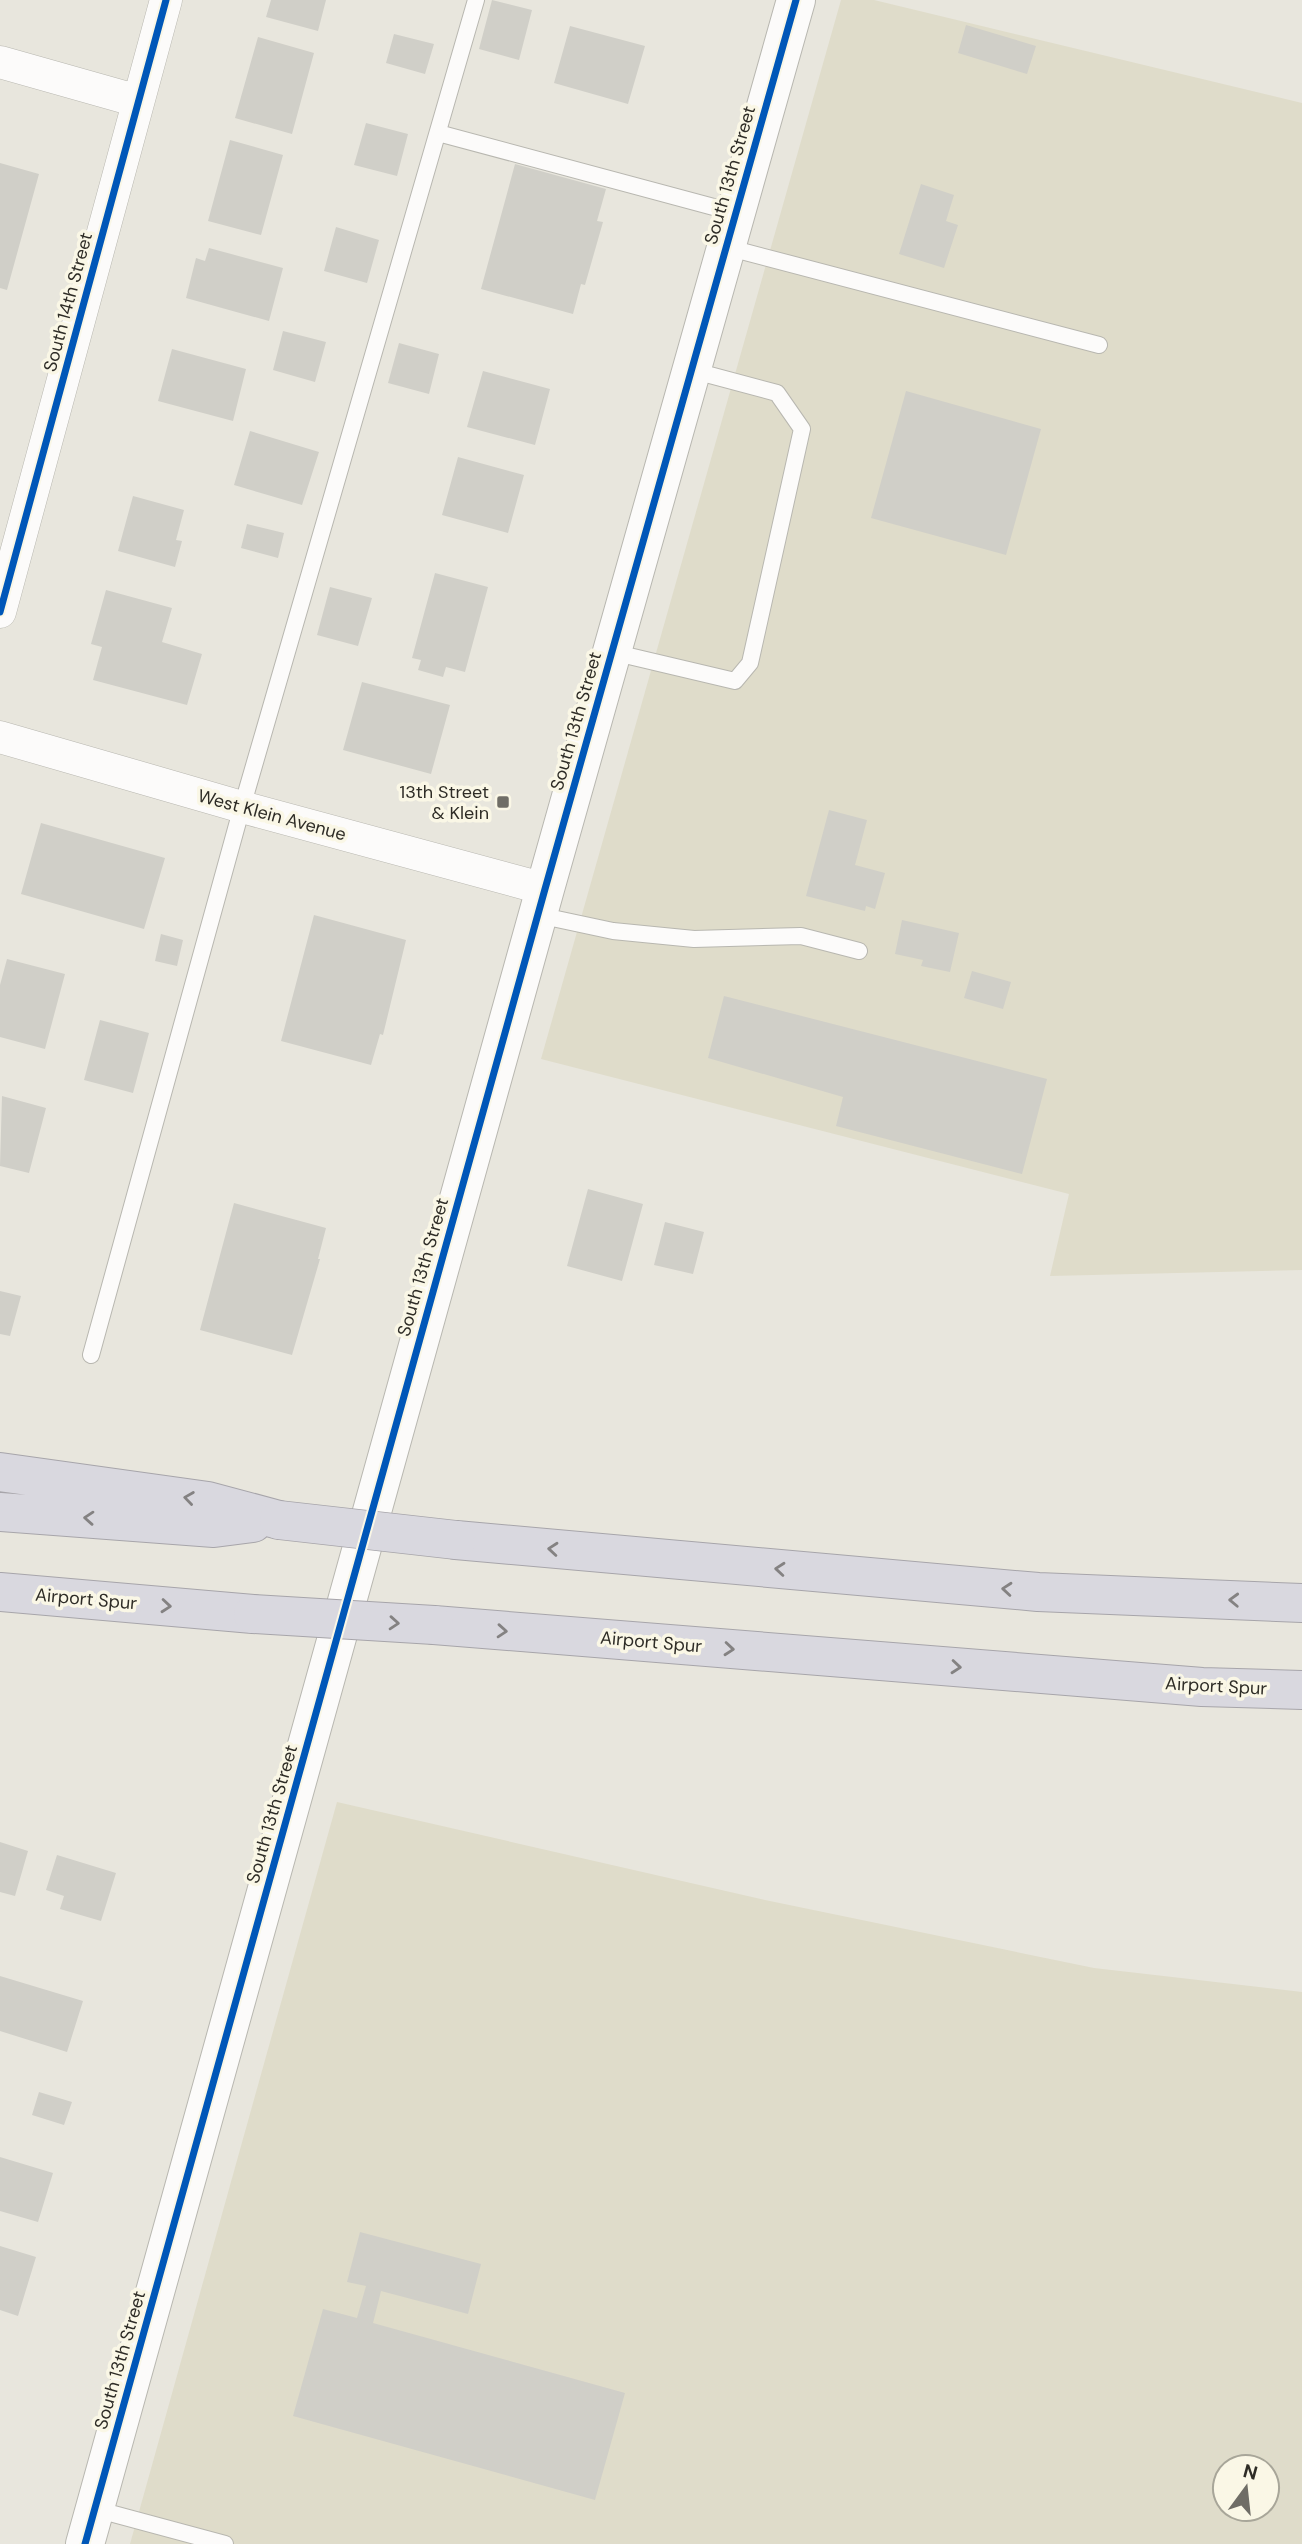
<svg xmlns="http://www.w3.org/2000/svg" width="1302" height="2544" font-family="'DM Sans',sans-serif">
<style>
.built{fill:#dfdcca;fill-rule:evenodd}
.building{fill:#d0cfc8}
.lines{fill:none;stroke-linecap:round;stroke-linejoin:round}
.service-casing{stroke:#b8b7b0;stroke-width:18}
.minor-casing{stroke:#b8b7b0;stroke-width:33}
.tertiary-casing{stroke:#b8b7b0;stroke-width:40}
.motorway-casing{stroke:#a7a5aa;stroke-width:40}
.service{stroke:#fcfbfa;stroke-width:16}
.minor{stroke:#fcfbfa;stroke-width:32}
.tertiary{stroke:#fcfbfa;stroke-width:38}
.motorway{stroke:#d9d8df;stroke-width:38}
.motorway-bridge-casing{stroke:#a7a5aa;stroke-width:40;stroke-linecap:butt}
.motorway-bridge{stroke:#d9d8df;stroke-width:38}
.cycleway-casing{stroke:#faf7e6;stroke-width:11}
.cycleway{stroke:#0057b8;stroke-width:7}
.oneway{stroke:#848282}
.poi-dot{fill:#6f6d66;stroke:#faf7e6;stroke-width:2.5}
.labels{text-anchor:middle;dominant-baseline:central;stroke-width:7;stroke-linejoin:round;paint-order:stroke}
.street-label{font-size:18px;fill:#2e2c26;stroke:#faf7e6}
.poi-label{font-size:18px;fill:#2e2c26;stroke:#faf7e6;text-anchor:end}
</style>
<rect width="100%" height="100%" fill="#e8e6dd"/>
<path class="built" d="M841,0h33l428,103v1167l-252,6 19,-82 -528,-135z
M337,1802l428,98 329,68 208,24v552h-1172zM1225,2467h42v42h-42z"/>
<path class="building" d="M271,0h55l-8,31 -52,-14z
M492,0l40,10 -13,50 -40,-11z
M966,25l70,21 -9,28 -69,-21z
M570,26l75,20 -17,58 -74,-21z
M394,34l40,10 -9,30 -39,-11z
M258,37l56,16 -22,81 -57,-16z
M366,123l42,11 -11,42 -43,-11z
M230,140l53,15 -22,80 -53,-14z
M0,163l39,11 -32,116 -7,-2z
M515,164l91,25 -9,32 6,1 -18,63 -4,-1 -8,30 -92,-25z
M921,184l33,11 -8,26 12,4 -14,43 -45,-14z
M336,227l43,13 -12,43 -43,-12z
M209,248l74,20 -14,53 -83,-23 10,-40 9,3z
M283,331l43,11 -11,40 -42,-12z
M399,343l40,11 -10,40 -41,-11z
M172,349l74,20 -13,52 -75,-20z
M483,371l67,18 -15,56 -68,-18z
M906,391l135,38 -35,126 -135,-37z
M250,431l69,21 -17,53 -68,-20z
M458,457l66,18 -16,58 -66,-18z
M133,496l51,14 -8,30 6,1 -7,26 -57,-16z
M247,524l37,9 -6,25 -37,-10z
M435,573l53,14 -23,85 -19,-5 -3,10 -25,-7 3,-10 -9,-2z
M330,587l42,11 -14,48 -41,-11z
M106,590l66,18 -10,34 40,12 -15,51 -94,-25 9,-33 -11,-3z
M362,682l88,23 -19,69 -88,-24z
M829,810l38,10 -12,45 30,8 -10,36 -9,-3 -1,5 -59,-15z
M41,823l124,35 -21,71 -123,-35z
M314,915l92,25 -23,95 -3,-1 -9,31 -90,-24z
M902,920l57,13 -9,39 -29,-6 2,-6 -28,-6z
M161,934l22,6 -6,26 -22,-5z
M7,959l58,15 -20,75 -45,-12v-52z
M972,971l39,11 -8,27 -39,-11z
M724,996l323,83 -25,95 -186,-48 7,-29 -135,-39z
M100,1020l49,13 -16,60 -49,-13z
M2,1096l44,12 -17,65 -29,-7z
M588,1189l55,15 -21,77 -55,-15z
M234,1203l92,25 -8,31h2l-28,96 -92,-25z
M665,1222l39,10 -11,42 -39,-9z
M0,1291l21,5 -11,40 -10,-2z
M0,1842l28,9 -13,45 -15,-4z
M57,1855l59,18 -15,48 -41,-12 4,-13 -18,-6z
M0,1976l83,25 -16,51 -67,-21z
M39,2092l33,10 -8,23 -32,-10z
M0,2157l53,16 -15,49 -38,-11z
M360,2232l121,32 -13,50 -87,-23 -8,32 252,70 -30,107 -302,-84 30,-107 34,9 9,-32 -19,-4z
M0,2246l36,11 -18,59 -18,-6z"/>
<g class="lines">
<g class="service-casing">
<path id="service" d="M438,133l298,80
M726,247l373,98
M612,652l123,29 15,-18 52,-234 -25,-36 -86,-23
M538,915l75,16 81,8 107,-3 58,15
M91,1355l151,-548 234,-807
M95,2509l130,35"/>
</g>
<g class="minor-casing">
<path id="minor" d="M0,62l138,39
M0,612l166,-612
M0,737l242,70 303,82"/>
</g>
<g class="tertiary-casing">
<path id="tertiary" d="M85,2544l460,-1655 251,-889"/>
</g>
<g class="motorway-casing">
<path id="motorway" d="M0,1472l208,29 71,19
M0,1512l214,16 39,-5
M456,1540l582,52 264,11
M0,1592l253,22
M434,1625l768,62 100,3"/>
</g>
<use href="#service" class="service"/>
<use href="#minor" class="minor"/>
<use href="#tertiary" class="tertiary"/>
<use href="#motorway" class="motorway"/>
<g class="motorway-bridge-casing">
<path id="motorway-bridge" d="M279,1520l177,20
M253,1614l181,11"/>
</g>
<use href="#motorway-bridge" class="motorway-bridge"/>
<g class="cycleway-casing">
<path id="cycleway" d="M0,612l166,-612
M85,2544l460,-1655 251,-889"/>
</g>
<use href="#cycleway" class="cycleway"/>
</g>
<defs><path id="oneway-chevron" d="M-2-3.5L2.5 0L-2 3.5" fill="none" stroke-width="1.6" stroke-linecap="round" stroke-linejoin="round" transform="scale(1.75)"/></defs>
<g class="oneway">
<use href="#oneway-chevron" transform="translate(189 1498) rotate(-172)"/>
<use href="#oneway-chevron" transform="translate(89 1518) rotate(-176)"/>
<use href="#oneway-chevron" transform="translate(553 1549) rotate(-175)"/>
<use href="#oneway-chevron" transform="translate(780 1569) rotate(-175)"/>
<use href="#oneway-chevron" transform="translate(1007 1589) rotate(-175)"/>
<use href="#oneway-chevron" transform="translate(1234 1600) rotate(-178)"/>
<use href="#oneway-chevron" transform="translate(166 1606) rotate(5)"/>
<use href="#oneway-chevron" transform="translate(394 1623) rotate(4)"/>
<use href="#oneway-chevron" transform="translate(502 1631) rotate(4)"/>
<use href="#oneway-chevron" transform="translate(729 1649) rotate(5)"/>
<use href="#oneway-chevron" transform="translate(956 1667) rotate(5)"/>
</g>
<rect class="poi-dot" x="496" y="795" width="14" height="14" rx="3.5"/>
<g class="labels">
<g class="street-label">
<text transform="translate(730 175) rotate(-74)">South 13th Street</text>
<text transform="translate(68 302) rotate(-75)">South 14th Street</text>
<text transform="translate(576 721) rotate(-74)">South 13th Street</text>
<text transform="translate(272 815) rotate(15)">West Klein Avenue</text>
<text transform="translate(423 1267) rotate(-74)">South 13th Street</text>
<text transform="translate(86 1599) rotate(5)">Airport Spur</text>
<text transform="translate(651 1642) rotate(5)">Airport Spur</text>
<text transform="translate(1216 1686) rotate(3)">Airport Spur</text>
<text transform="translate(272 1814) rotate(-74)">South 13th Street</text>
<text transform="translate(120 2360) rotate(-74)">South 13th Street</text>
</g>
<g class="poi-label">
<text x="489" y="792">13th Street<tspan x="489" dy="21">&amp; Klein</tspan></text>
</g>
</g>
<g transform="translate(1246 2488) rotate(15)"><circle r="33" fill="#faf7e6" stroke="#a8a699" stroke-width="2"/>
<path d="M0-5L12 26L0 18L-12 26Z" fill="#6f6d66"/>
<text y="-10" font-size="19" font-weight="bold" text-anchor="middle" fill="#2e2c26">N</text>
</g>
</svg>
